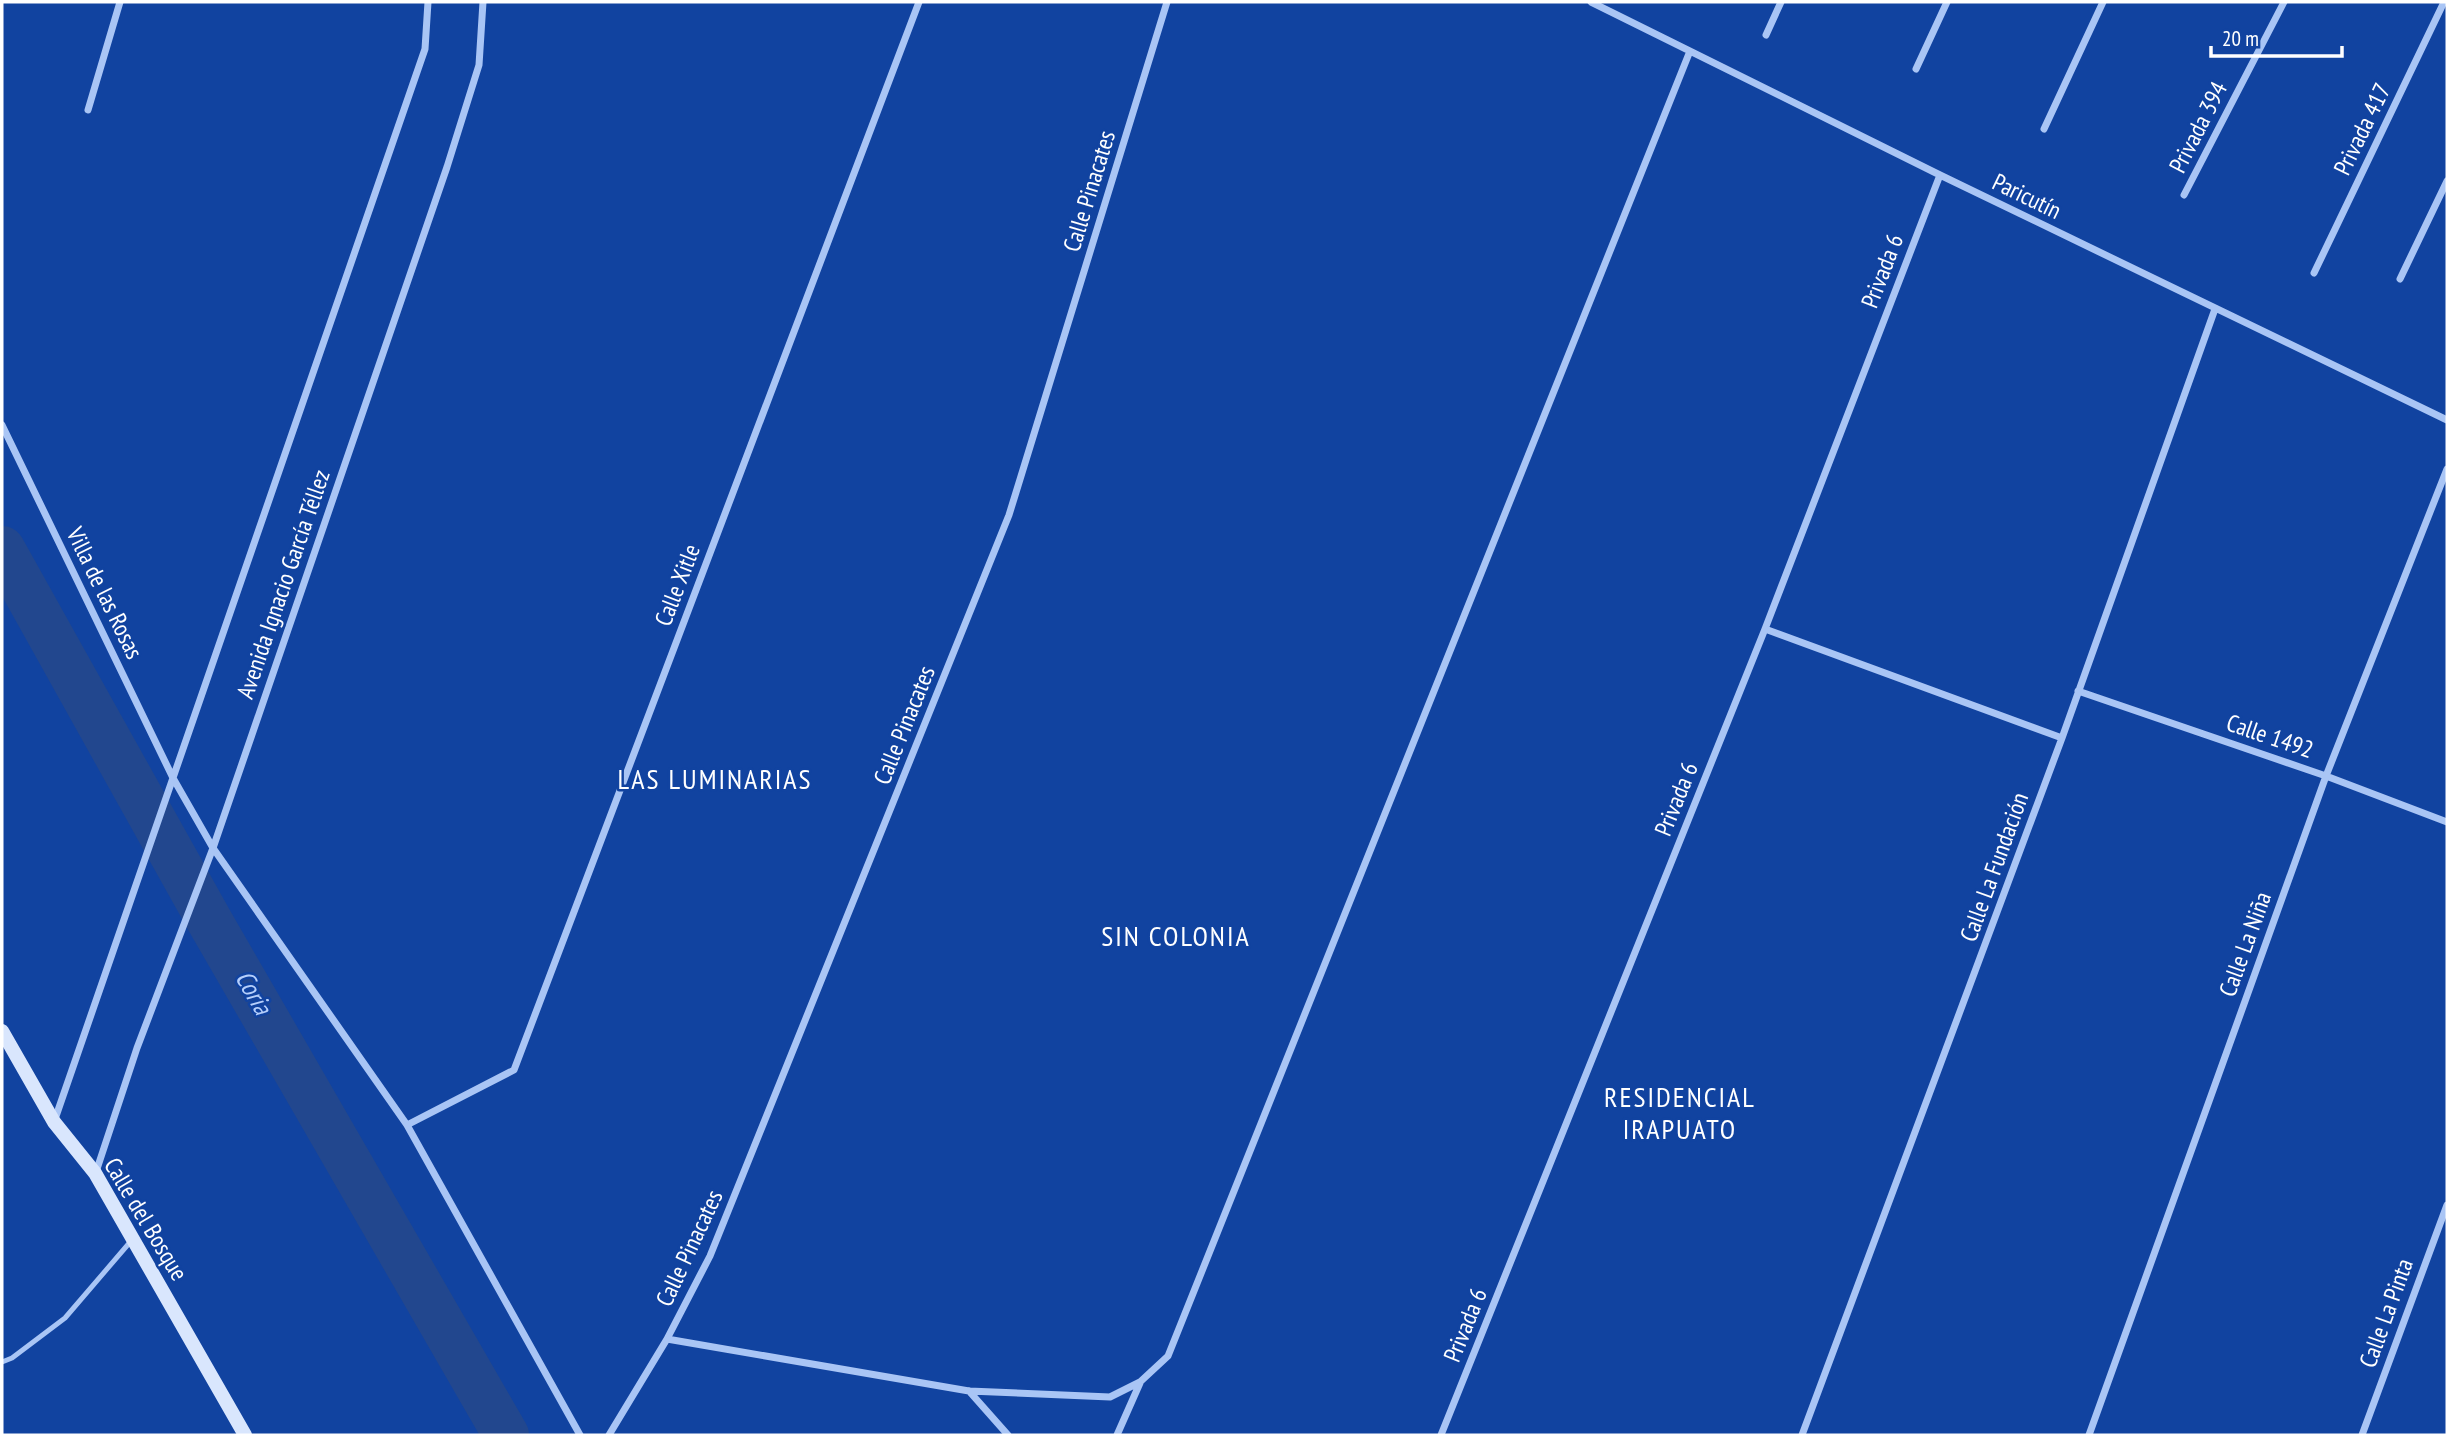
<svg xmlns="http://www.w3.org/2000/svg" width="2449" height="1437" font-family="'PT Sans Narrow',sans-serif">
<style>
.lines{fill:none;stroke-linecap:round;stroke-linejoin:round}
.canal{stroke:#22478e;stroke-width:46}
.lane{stroke:#a9c5f5;stroke-width:5}
.street{stroke:#a9c5f5;stroke-width:7}
.secondary{stroke:#d9e6fd;stroke-width:14}
.labels{text-anchor:middle;dominant-baseline:central;stroke-width:5;stroke-linejoin:round;paint-order:stroke}
.street-label{font-size:24px;fill:#fff;stroke:#1143a0}
.water-label{font-size:26px;font-style:italic;fill:#b6cffb;stroke:#1143a0}
.quarter-label{font-size:28px;letter-spacing:2px;fill:#fff;stroke:#1143a0}
</style>
<rect width="100%" height="100%" fill="#1143a0"/>
<g class="lines">
<path class="canal" d="M2,549l207,371 297,515"/>
<path class="lane" d="M2,1362l10,-4 53,-40 66,-77"/>
<path class="street" d="M1591,2l349,173 507,245
M1766,35l15,-33
M1916,69l31,-67
M88,110l32,-108
M2044,129l59,-127
M2184,195l100,-193
M2314,273l130,-271
M2400,279l47,-98
M2,425l171,353 40,70 194,277 173,310
M1765,629l297,109
M2078,691l248,85 121,46
M54,1122l371,-1073 3,-47
M407,1125l107,-55 405,-1068
M96,1172l41,-124 76,-200 234,-681 32,-102 4,-63
M667,1339l302,52 141,6 30,-15 28,-26 522,-1305
M969,1391l39,44
M609,1435l58,-96 43,-83 299,-741 158,-513
M1117,1435l23,-52
M1441,1435l324,-806 175,-454
M1802,1435l260,-697 153,-429
M2089,1435l237,-659 121,-307
M2362,1435l85,-230"/>
<path class="secondary" d="M2,1031l52,91 41,51 150,262"/>
</g>
<g class="labels">
<g class="street-label">
<text transform="translate(2198 127) rotate(-63)">Privada 394</text>
<text transform="translate(2362 129) rotate(-64)">Privada 417</text>
<text transform="translate(1089 191) rotate(-73)">Calle Pinacates</text>
<text transform="translate(2027 196) rotate(26)">Paricutín</text>
<text transform="translate(1882 271) rotate(-69)">Privada 6</text>
<text transform="translate(283 584) rotate(-71)">Avenida Ignacio García Téllez</text>
<text transform="translate(677 585) rotate(-69)">Calle Xitle</text>
<text transform="translate(105 593) rotate(64)">Villa de las Rosas</text>
<text transform="translate(904 725) rotate(-68)">Calle Pinacates</text>
<text transform="translate(2270 736) rotate(19)">Calle 1492</text>
<text transform="translate(1676 799) rotate(-68)">Privada 6</text>
<text transform="translate(1994 867) rotate(-70)">Calle La Fundación</text>
<text transform="translate(2245 944) rotate(-70)">Calle La Niña</text>
<text transform="translate(146 1219) rotate(59)">Calle del Bosque</text>
<text transform="translate(689 1248) rotate(-65)">Calle Pinacates</text>
<text transform="translate(2386 1313) rotate(-70)">Calle La Pinta</text>
<text transform="translate(1465 1325) rotate(-68)">Privada 6</text>
</g>
<g class="water-label">
<text transform="translate(254 992) rotate(60)">Coria</text>
</g>
<g class="quarter-label">
<text x="715" y="778">LAS LUMINARIAS</text>
<text x="1176" y="935">SIN COLONIA</text>
<text x="1680" y="1096">RESIDENCIAL<tspan x="1680" dy="32">IRAPUATO</tspan></text>
</g>
</g>
<rect width="2449" height="1437" fill="none" stroke="#ffffff" stroke-width="7"/>
<path d="M2211 46v10h131v-10" fill="none" stroke="#ffffff" stroke-width="3.5"/>
<text x="2222" y="46" font-size="21" fill="#ffffff" stroke="#1143a0" stroke-width="5" paint-order="stroke">20 m</text>
</svg>
